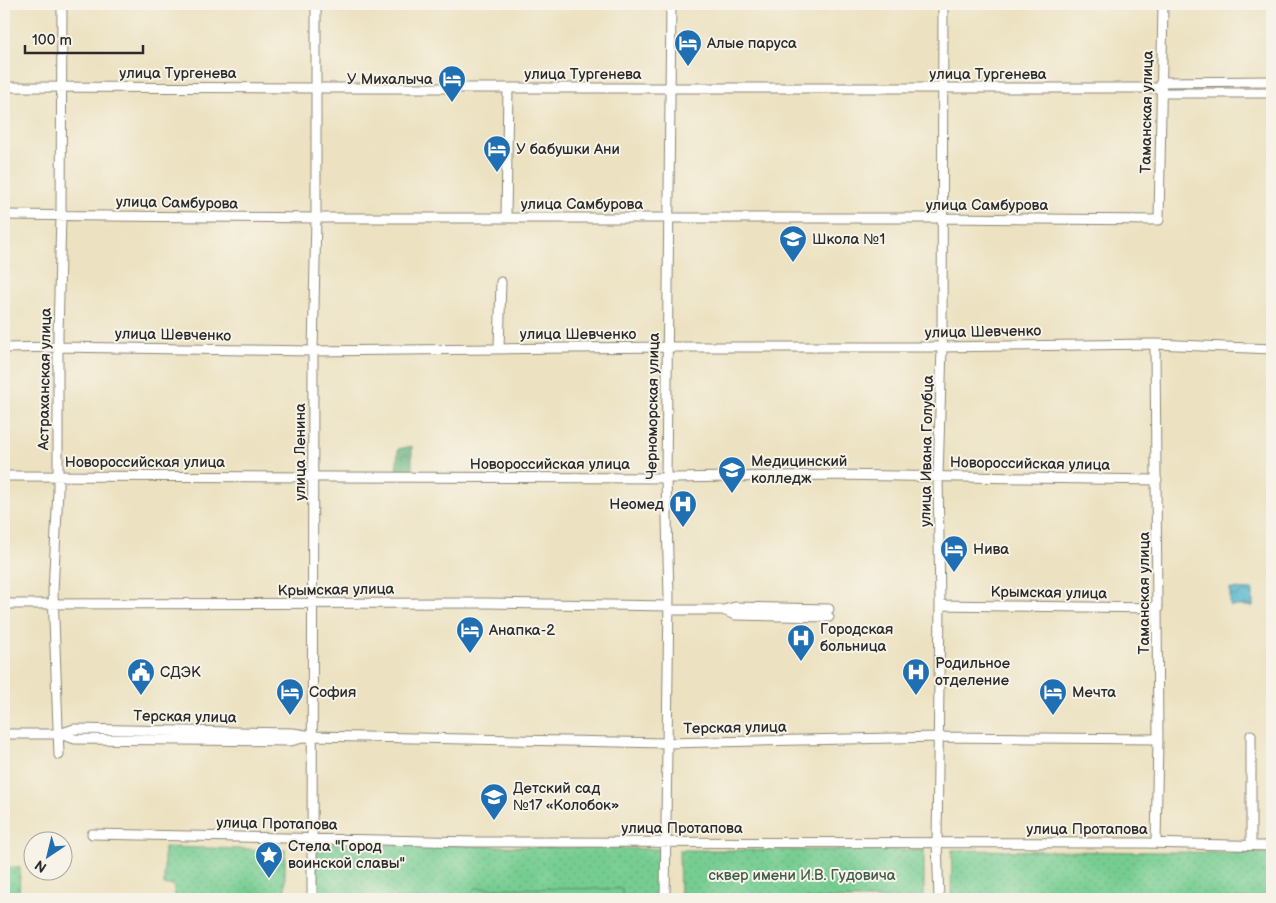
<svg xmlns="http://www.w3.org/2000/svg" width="1276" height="903" font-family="'Balsamiq Sans',sans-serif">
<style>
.forest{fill:url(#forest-crowns);stroke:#466e54}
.park{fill:url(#park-dots);stroke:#507c5e}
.pitch{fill:#76cd92;stroke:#507c5e}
.water{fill:url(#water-waves);stroke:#3c707c}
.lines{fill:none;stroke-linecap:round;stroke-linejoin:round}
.minor-casing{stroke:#8c8676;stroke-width:11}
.minor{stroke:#fff;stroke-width:9}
.labels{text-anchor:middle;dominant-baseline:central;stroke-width:4;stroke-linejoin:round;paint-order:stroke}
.poi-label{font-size:15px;fill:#2b2b2b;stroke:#f7f3e8;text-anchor:start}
.street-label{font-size:15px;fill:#2b2b2b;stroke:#f7f3e8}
.park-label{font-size:15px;fill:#425c4a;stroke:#f7f3e8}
</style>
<defs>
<pattern id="forest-crowns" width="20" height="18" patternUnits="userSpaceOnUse" patternTransform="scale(1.25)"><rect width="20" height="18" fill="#60b07c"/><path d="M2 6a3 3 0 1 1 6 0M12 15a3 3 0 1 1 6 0" fill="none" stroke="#4f8f66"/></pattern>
<pattern id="park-dots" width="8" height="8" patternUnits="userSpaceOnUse" patternTransform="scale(1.25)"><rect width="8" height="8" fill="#76cd92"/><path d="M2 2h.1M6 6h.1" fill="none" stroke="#66b07e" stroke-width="1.8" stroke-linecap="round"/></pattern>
<pattern id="water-waves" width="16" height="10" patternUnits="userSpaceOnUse" patternTransform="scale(1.25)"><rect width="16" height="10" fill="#4eb4cd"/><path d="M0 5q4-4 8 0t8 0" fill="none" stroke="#4193a7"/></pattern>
</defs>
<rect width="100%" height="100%" fill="#f7f3e8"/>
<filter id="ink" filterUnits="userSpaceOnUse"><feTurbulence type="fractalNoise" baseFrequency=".02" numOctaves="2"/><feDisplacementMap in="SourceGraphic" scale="10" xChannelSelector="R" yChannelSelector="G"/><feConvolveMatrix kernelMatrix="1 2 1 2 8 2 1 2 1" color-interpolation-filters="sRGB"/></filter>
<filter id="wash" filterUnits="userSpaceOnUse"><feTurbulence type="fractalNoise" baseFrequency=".0096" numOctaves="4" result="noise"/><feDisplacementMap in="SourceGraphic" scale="20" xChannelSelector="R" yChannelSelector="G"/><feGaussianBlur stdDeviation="1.12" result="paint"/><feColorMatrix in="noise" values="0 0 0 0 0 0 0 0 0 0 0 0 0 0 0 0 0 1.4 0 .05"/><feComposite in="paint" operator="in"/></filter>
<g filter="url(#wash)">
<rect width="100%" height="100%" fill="#ece2c1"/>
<path class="forest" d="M412,446v27h-16l2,-24z"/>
<path class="park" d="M316,843l344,6 -1,50h-342z
M164,847l121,3v49h-109l-3,-14h-9z
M679,850h245v49h-244z
M952,850l320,3v46h-321z
M4,867l16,1 -1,31h-15z"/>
<path class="pitch" d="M476,888l146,1v10h-156l4,-6z"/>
<path class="water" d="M1230,589l23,1v16h-23z"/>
</g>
<g filter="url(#ink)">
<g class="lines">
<g class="minor-casing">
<path id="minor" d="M1161,82l111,-1
M4,87l312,1h845
M1161,93h111
M4,215l312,3h625l218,2 4,-216
M506,218l2,-130
M1155,344l3,395 -2,104
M4,348l54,-1 255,4 354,-4h275l213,-3 117,5
M499,348l2,-66
M4,476l673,2 157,-3 323,5
M4,604l483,-1 182,3
M940,605l218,3
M669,610h54l12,5 94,2
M723,610l12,-3 94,2
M4,734h55l16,5 216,2 16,-4
M59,734l15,-5 219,4 19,3 355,7 273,-6 218,2
M1251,735v110
M59,755l-6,-163 5,-102v-155l3,-120 1,-211
M92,834l383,8 671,1 126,3
M312,899l1,-548 3,-133v-214
M665,899l4,-303 -3,-118 5,-474
M939,899l-2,-57 3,-237 -2,-129 4,-129 1,-343"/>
</g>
<use href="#minor" class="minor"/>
</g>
</g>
<defs>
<g id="hotel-pin" transform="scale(1.4375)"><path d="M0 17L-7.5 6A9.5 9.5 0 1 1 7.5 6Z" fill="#1f6fb2" stroke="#f7f3e8"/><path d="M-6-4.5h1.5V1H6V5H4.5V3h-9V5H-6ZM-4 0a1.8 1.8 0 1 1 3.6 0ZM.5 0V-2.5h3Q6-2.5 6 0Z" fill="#fff"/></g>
<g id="school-pin" transform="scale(1.4375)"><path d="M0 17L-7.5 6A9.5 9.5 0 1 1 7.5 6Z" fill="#1f6fb2" stroke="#f7f3e8"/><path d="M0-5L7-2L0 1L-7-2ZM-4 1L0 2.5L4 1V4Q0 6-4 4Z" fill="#fff"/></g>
<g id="university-pin" transform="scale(1.4375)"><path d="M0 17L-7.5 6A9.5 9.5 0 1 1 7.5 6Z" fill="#1f6fb2" stroke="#f7f3e8"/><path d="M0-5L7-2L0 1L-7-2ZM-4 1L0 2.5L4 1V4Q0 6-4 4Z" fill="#fff"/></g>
<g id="hospital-pin" transform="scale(1.4375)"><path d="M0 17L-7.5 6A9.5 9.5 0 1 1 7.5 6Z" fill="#1f6fb2" stroke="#f7f3e8"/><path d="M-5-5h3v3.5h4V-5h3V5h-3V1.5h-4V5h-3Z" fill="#fff"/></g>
<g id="civic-pin" transform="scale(1.4375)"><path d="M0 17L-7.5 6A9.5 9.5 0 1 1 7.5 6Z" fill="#1f6fb2" stroke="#f7f3e8"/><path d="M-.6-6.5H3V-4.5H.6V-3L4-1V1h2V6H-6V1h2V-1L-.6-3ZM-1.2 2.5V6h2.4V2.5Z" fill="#fff"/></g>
<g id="sight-pin" transform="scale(1.4375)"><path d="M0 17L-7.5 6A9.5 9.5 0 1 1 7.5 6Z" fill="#1f6fb2" stroke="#f7f3e8"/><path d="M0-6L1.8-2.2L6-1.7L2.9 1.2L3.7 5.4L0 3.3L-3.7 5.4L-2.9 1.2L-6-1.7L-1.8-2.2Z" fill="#fff"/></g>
</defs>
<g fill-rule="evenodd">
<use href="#hotel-pin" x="688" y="43"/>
<use href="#hotel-pin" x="452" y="79"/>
<use href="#hotel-pin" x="497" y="149"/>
<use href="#school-pin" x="793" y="239"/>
<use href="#university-pin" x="732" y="470"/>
<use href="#hospital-pin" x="683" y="504"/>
<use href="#hotel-pin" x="954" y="549"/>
<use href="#hotel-pin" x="470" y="630"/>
<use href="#hospital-pin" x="801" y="638"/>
<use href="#civic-pin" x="141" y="672"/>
<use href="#hospital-pin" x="916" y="672"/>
<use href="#hotel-pin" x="290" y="692"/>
<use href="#hotel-pin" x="1053" y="692"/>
<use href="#school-pin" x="494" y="797"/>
<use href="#sight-pin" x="269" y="855"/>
</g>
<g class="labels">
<g class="poi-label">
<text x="707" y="43">Алые паруса</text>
<text x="433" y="79" text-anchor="end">У Михалыча</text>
<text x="516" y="149">У бабушки Ани</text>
<text x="812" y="239">Школа №1</text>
<text x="751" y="461">Медицинский<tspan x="751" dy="17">колледж</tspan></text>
<text x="664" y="504" text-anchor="end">Неомед</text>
<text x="973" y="549">Нива</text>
<text x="820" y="629">Городская<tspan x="820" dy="17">больница</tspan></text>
<text x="489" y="630">Анапка-2</text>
<text x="935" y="663">Родильное<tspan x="935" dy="17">отделение</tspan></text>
<text x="160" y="672">СДЭК</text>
<text x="309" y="692">София</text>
<text x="1072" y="692">Мечта</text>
<text x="513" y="788">Детский сад<tspan x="513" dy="17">№17 «Колобок»</tspan></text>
<text x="288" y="846">Стела "Город<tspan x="288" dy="17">воинской славы"</tspan></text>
</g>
<g class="street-label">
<text x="178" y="73">улица Тургенева</text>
<text x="583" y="74">улица Тургенева</text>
<text x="988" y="74">улица Тургенева</text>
<text transform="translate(1147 112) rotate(-89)">Таманская улица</text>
<text transform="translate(177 203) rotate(1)">улица Самбурова</text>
<text x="582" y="204">улица Самбурова</text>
<text x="987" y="205">улица Самбурова</text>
<text transform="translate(983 332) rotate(-1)">улица Шевченко</text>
<text x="578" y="334">улица Шевченко</text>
<text transform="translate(173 335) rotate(1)">улица Шевченко</text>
<text transform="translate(45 379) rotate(-89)">Астраханская улица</text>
<text transform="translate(653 406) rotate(-89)">Черноморская улица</text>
<text transform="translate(927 451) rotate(-89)">улица Ивана Голубца</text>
<text transform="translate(300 452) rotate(-90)">улица Ленина</text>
<text x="145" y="462">Новороссийская улица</text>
<text x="550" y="464">Новороссийская улица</text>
<text transform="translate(1030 464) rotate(1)">Новороссийская улица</text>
<text transform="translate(336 590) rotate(-1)">Крымская улица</text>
<text transform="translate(1049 593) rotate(1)">Крымская улица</text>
<text transform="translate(1144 593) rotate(-90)">Таманская улица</text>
<text transform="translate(185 717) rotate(1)">Терская улица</text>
<text transform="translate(735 728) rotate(-1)">Терская улица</text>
<text transform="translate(277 824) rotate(1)">улица Протапова</text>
<text x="682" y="828">улица Протапова</text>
<text x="1087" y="829">улица Протапова</text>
</g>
<g class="park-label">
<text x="802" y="875">сквер имени И.В. Гудовича</text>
</g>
</g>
<rect width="1276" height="903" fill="none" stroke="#f7f3e8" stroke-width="20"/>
<g transform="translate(48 856) rotate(215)"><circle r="24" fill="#f7f3e8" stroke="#a5a39c"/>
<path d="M0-4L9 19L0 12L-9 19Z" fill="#1f6fb2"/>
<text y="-8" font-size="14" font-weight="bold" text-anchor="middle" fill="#2b2b2b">N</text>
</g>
<path d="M25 45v8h118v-8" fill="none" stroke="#2b2b2b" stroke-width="2.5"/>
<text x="32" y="45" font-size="15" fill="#2b2b2b" stroke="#f7f3e8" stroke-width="4" paint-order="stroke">100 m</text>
</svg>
